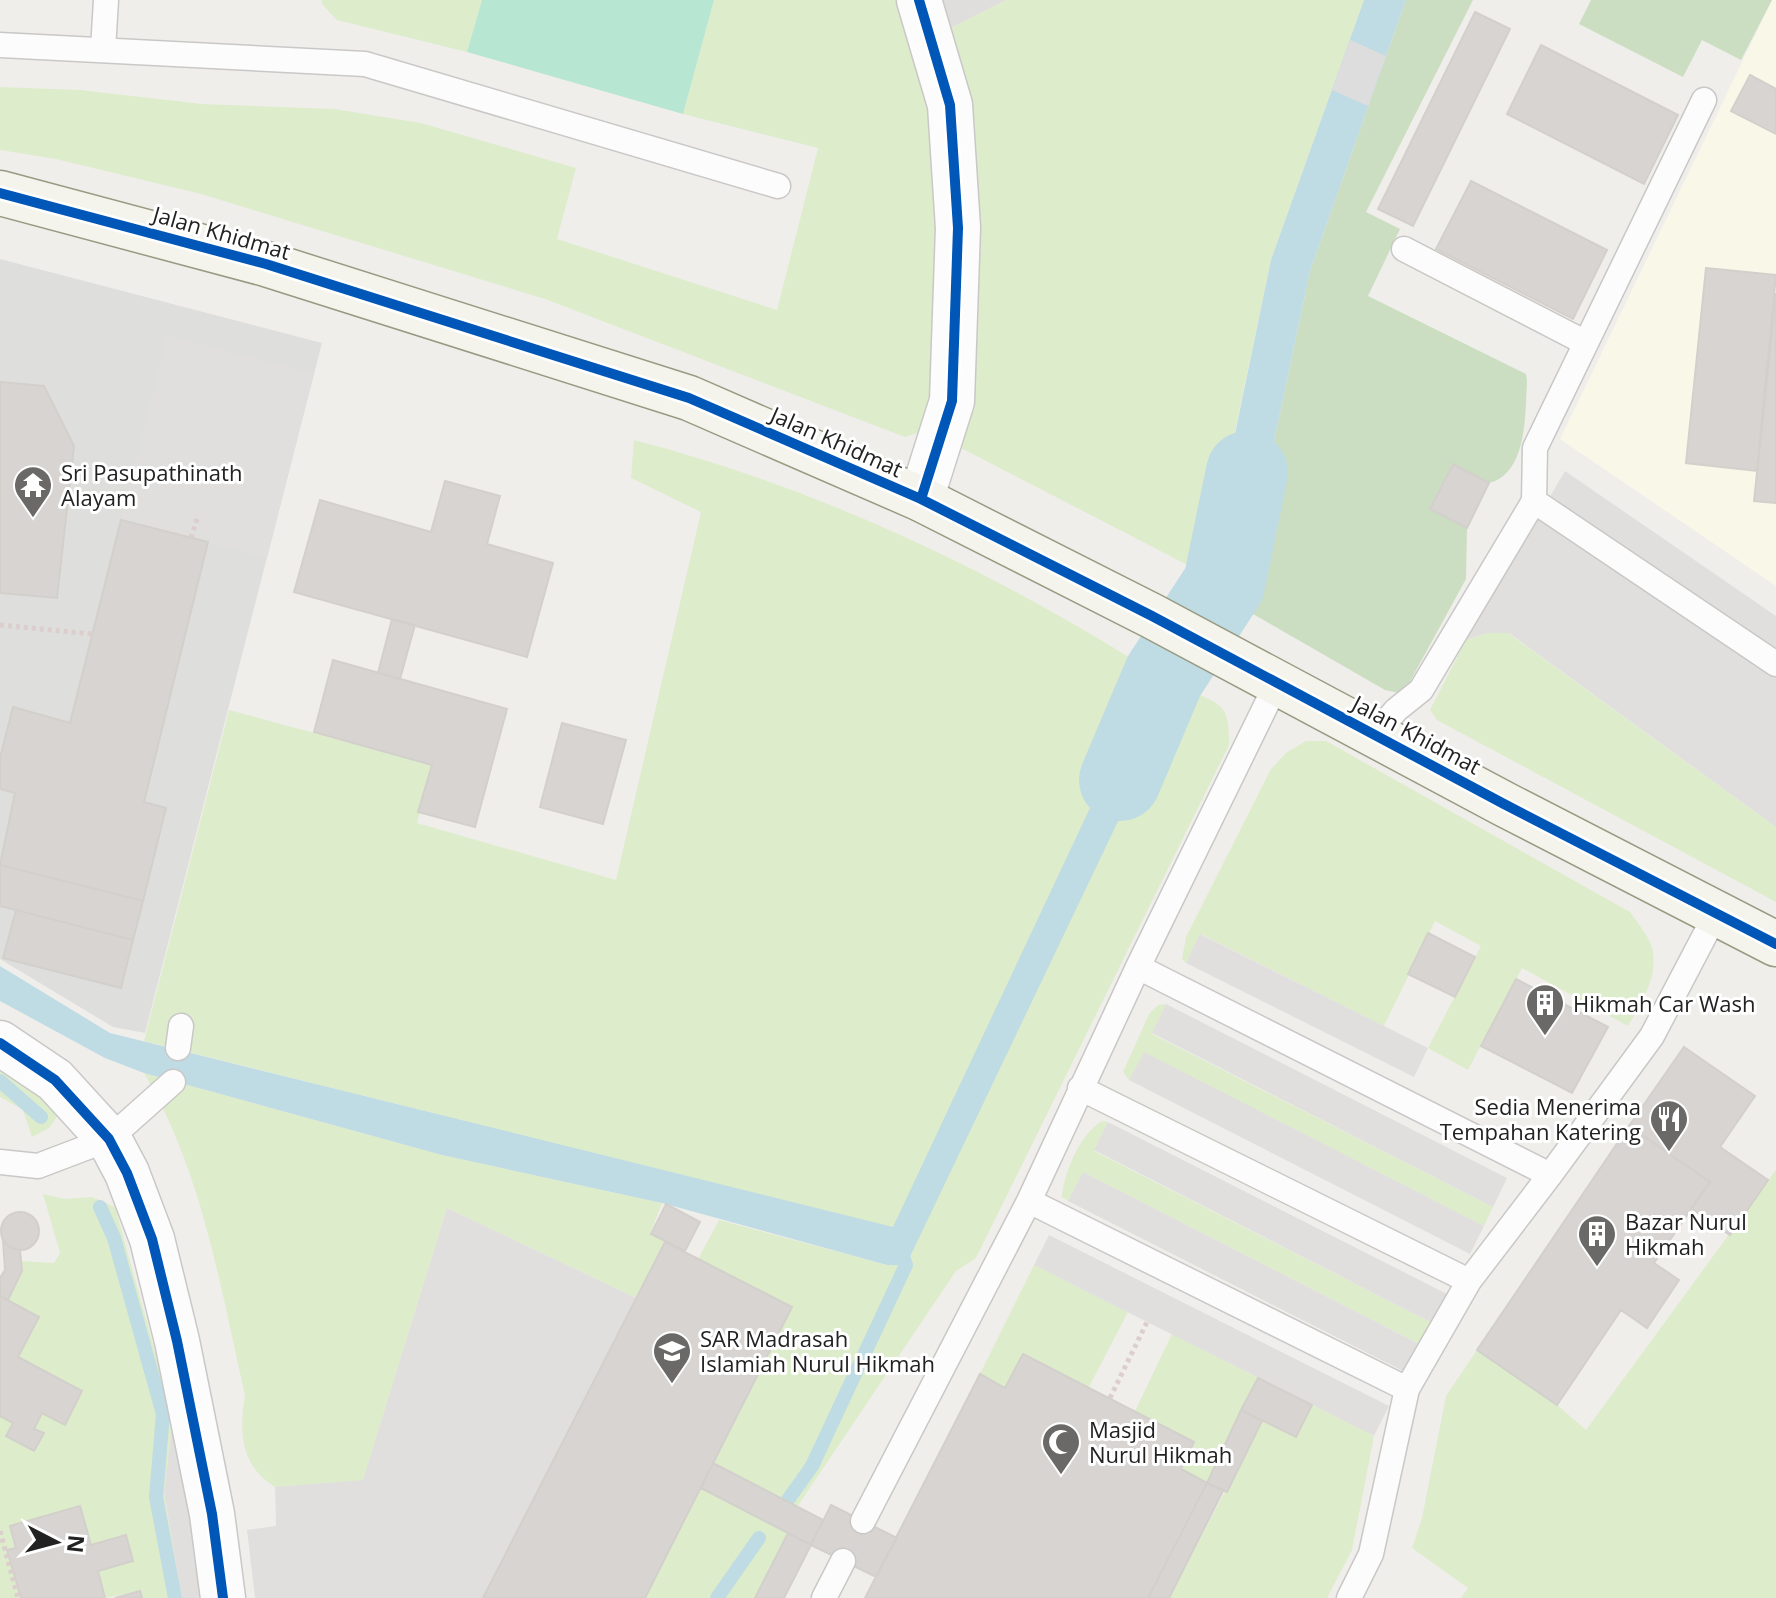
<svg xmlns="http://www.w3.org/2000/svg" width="1776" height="1598" font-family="'Open Sans',sans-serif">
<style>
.residential{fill:#dfdedc}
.education{fill:#f8f7e8}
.religious{fill:#dededc}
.grass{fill:#ddeccb}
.forest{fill:#cbdec1}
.pitch{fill:#b7e6d2}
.parking{fill:#e0dfde}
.water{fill:#bfdbe3}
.pier{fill:#dedddd}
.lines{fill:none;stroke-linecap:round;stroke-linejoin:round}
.stream{stroke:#bfdbe3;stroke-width:14}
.river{stroke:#bfdbe3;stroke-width:82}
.building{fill:#d7d4d2;stroke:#d3d0cc;stroke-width:2}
.lane-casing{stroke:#c9c8c7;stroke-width:27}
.street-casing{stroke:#c9c8c7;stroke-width:47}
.secondary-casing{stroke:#999a82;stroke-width:47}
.path{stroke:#dccecd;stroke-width:5;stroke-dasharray:4 4;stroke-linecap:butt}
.lane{stroke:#fdfcfc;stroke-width:24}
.street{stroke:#fdfcfc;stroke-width:44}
.secondary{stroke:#f4f4ed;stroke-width:44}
.cycleway-casing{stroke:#fff;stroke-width:15}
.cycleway{stroke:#0057b8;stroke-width:10}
.labels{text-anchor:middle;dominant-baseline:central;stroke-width:6;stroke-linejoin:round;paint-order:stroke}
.street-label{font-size:22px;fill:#222;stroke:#fff}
.poi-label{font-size:22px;fill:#222;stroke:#fff;text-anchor:start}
</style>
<rect width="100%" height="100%" fill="#f0eeeb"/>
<path class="residential" d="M896,0h110l-57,29 -43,-20z"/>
<path class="education" d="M1772,0h4v586l-216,-147z"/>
<path class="religious" d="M0,259l322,84 -177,690 -32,-6 -113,-68z"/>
<path class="grass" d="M322,0h160l-15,52 -130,-32 -15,-16z
M714,0h182l10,9 32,97 7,121 -14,201 -26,9 -360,-138 -344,-105 -145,-35 -56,-9v-63l80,3 122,14 132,5 87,14 155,45 -19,71 220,71 41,-162 -135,-34z
M1006,0h358l-93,260 -66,314 -248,-128 -8,-417z
M634,440c178,46 354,128 509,226l1,27 -250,535 -750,-187 85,-331 203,55 -15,58 199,57 85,-368 -70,-34z
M1487,633h21l268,194v75l-339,-182 -7,-10 36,-70z
M1185,688c35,17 45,14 44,57l-253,513 -20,13 -159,236 -84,-44 79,-156 -94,-48 21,-39 168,45z
M1306,741h20l304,171c6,9 13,17 18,26 16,30 -5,62 -20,88l-106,-58 -54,102 -40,-22 53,-102 -46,-25 -51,105 -183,-92 -15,29 -4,-4 4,-22 85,-168 15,-16z
M1166,1004l-14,30 341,173 -9,19 -340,-173 -15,27 -6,-8 26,-58 9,-9z
M0,1069l34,19 25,26 -10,14 -17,9 -9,-27 -23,-13z
M144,1073l298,82 220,48 -12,31 15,8 -29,56 -189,-90 -84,273 -88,6c-35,-21 -36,-56 -30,-92 -25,-109 -43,-224 -101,-322z
M1102,1121l6,1 -14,29 340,173 -11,22 -340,-174 -15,29 -6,-4c2,-25 18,-63 40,-76z
M1776,1170v428h-315l7,-10 -56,-40 10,-30 24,-122 31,-46 80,55 29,25z
M43,1194l21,5 28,-2 23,10 58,209 -9,77 18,105h-40l-2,-7 -35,7 -7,-27 28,-36 -35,10 -12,-39 -69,20 6,22 -9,2 14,48h-21v-182l13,7 -6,13 27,14 10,-16 -10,-5 8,-16 23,12 17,-34 -64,-34 21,-40 -31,-17 14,-29 -1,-10 33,2 6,-10z
M1034,1265l94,47 -39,75 -65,-33 -19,34 -25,-14z
M1172,1334l86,44 -51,105 -26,-14 13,-27 -59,-31z
M1312,1405l62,31 -22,114 -25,48h-158l93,-177 34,16z
M701,1488l87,45 -33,65h-110z"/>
<path class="forest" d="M1406,0h67l-107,212 34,17 -32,67 158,78 1,7c-2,32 1,92 -38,102l-37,-19 -21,45 36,19 -1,51 -58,106 -9,8 -14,-3 -139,-80 -4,-17 68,-322z
M1591,0h181l-31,60 -39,-20 -19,37 -104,-53z"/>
<path class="pitch" d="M482,0h232l-31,114 -216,-62z"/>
<path class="parking" d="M167,336l147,37 -47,185 -146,-38z
M1565,471l211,145v211l-267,-194h-22l-21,7z
M1200,934l228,114 -14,29 -228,-114z
M1166,1004l341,174 -14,29 -341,-174z
M1144,1052l340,174 -14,28 -341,-174z
M1108,1122l341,173 -15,29 -340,-174z
M1083,1172l340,174 -14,28 -341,-173z
M447,1208l189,90 -153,300h-228l-8,-68 29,-4 -1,-39 88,-7z
M1049,1235l340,171 -15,30 -340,-171z
M173,1416l35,182h-26l-18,-105z"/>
<path class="water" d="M1364,0h42l-96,271 -68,322 -36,-19 65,-314z
M1143,666l42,22 -41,79 -238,498h-19l-225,-62 -220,-48 -298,-82 -39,-15 -105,-57v-35l110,67 783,194 251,-534z"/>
<path class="pier" d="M1350,40l36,16 -18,50 -36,-16z"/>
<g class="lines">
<path class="stream" d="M0,1081l41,36
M100,1207l14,31 49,176 -7,83 19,101
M785,1504l27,-38 94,-201 -6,-17
M717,1598l42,-60"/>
<path class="river" d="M1120,780l44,-104 60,-92 23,-112"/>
</g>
<path class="building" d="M1475,12l35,17 -97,197 -35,-17z
M1541,45l137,70 -34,69 -137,-70z
M1750,75l26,14v45l-45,-23z
M1471,181l136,69 -34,69 -137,-70z
M1706,268l70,7 -19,196 -71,-8z
M1776,293v210l-22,-2z
M0,382l44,4 30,60 -17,152 -57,-5z
M1453,464l36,19 -22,45 -37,-19z
M445,481l55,15 -13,48 66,19 -26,94 -233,-65 26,-92 111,32z
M121,520l87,22 -64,260 22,6 -23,93 -143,-36 15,-72 -15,-4v-31l13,-51 57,16z
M392,619l23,6 -15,54 -22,-6z
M333,660l174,49 -32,118 -57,-15 14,-47 -118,-33z
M562,723l64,17 -23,84 -63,-17z
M0,865l143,36 -10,39 -133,-34z
M16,910l117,30 -12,48 -118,-30z
M1428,933l47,24 -20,40 -47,-23z
M1516,979l92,48 -36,66 -91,-47z
M1684,1047l71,49 -35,51 48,33 -38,55 -39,-27 19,-26 -81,-56z
M1629,1126l81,56 -56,81 25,17 -32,48 -26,-18 -64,95 -80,-55z
M666,1204l34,18 -15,29 -34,-17z
M1 1231a19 19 0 1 1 38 0a19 19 0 1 1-38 0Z
M3,1240l8,8 9,2 2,21 -14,29 -8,-4v-18l5,-8z
M665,1242l127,65 -85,168 -62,123h-162z
M0,1296l39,21 -21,40 64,34 -17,34 -23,-12 -8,16 10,4 -10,18 -28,-15 7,-13 -13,-7z
M1023,1354l171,88 -13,27 26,14 -59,115h-283l115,-224 25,14z
M1258,1378l54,27 -16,32 -55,-27z
M1241,1410l21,11 -35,71 -20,-9z
M713,1463l110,57 -12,25 -110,-57z
M1207,1483l16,8 -54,107h-21z
M831,1505l66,33 -21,39 -65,-32z
M80,1506l11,39 35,-10 7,26 -35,10 7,27h-84l-14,-48 9,-2 -6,-22z
M788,1533l23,12 -27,53h-29z
M140,1591l2,7h-27z"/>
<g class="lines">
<g class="lane-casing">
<path id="lane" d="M0,45l365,19 413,122
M103,50l3,-50
M1404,249l182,94 -51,105 -1,53 242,163
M1586,343l118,-243
M1376,734l20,-24 25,-20 113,-189
M1138,967l412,208
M178,1048l3,-22
M1080,1088l389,193
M0,1162l38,4 71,-27 64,-57
M1029,1201l378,188
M863,1521l166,-320 109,-234 139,-284
M824,1598l19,-37
M1349,1598l22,-44 36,-165 62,-108 81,-106 102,-139 65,-124"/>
</g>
<g class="street-casing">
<path id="street" d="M919,0l31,105 8,123 -6,173 -31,98
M0,1043l55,37 54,59 18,34 25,66 25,102 35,173 11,84"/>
</g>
<g class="secondary-casing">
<path id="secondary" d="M0,193l266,71 423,134 232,101 231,117 352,188 272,140"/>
</g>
<path class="path" d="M191,538l6,-19
M0,625l92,9
M1110,1398l37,-76
M0,1531l18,67"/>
<use href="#lane" class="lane"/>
<use href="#street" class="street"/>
<use href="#secondary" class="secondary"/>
<g class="cycleway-casing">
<path id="cycleway" d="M919,0l31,105 8,123 -6,173 -31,98
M0,193l266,71 423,134 232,101 231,117 352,188 272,140
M0,1043l55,37 54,59 18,34 25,66 25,102 35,173 11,84"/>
</g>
<use href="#cycleway" class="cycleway"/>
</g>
<defs>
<g id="temple-pin" transform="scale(2)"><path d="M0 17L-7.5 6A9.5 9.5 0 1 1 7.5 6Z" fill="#6a6968" stroke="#fff"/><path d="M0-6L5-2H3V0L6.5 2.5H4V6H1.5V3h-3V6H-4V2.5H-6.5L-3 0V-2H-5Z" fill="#fff"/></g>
<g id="building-pin" transform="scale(2)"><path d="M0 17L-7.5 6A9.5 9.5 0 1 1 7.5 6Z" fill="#6a6968" stroke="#fff"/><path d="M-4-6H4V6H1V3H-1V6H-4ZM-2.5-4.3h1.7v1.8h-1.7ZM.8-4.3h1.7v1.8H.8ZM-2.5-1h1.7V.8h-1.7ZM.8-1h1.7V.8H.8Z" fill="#fff"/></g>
<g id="restaurant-pin" transform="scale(2)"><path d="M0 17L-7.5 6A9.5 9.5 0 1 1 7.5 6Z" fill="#6a6968" stroke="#fff"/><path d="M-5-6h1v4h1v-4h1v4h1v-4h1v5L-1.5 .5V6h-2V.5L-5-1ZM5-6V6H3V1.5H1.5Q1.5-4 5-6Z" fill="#fff"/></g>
<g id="school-pin" transform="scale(2)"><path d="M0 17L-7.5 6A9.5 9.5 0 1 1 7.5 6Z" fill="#6a6968" stroke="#fff"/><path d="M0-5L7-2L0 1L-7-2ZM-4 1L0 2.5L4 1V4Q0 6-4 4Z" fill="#fff"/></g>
<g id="mosque-pin" transform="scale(2)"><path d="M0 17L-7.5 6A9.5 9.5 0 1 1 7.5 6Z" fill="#6a6968" stroke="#fff"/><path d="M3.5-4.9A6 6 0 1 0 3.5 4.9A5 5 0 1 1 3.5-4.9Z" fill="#fff"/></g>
</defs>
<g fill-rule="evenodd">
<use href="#temple-pin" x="33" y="485"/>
<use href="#building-pin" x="1545" y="1003"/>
<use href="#restaurant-pin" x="1669" y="1119"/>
<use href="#building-pin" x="1597" y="1234"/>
<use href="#school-pin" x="672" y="1351"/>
<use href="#mosque-pin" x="1061" y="1442"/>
</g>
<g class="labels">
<g class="street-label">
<text transform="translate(222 232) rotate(16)">Jalan Khidmat</text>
<text transform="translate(837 441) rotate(24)">Jalan Khidmat</text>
<text transform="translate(1417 734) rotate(28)">Jalan Khidmat</text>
</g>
<g class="poi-label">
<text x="61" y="472">Sri Pasupathinath<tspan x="61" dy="25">Alayam</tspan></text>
<text x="1573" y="1003">Hikmah Car Wash</text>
<text x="1641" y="1106" text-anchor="end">Sedia Menerima<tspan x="1641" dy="25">Tempahan Katering</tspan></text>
<text x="1625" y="1221">Bazar Nurul<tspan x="1625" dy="25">Hikmah</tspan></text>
<text x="700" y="1338">SAR Madrasah<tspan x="700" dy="25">Islamiah Nurul Hikmah</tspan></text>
<text x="1089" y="1429">Masjid<tspan x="1089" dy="25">Nurul Hikmah</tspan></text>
</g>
</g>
<g transform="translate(56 1542) rotate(96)" stroke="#ffffff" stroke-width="6" paint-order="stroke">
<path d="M0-6L14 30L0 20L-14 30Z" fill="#222222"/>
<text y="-12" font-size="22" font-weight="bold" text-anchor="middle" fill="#222222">N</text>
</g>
</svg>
